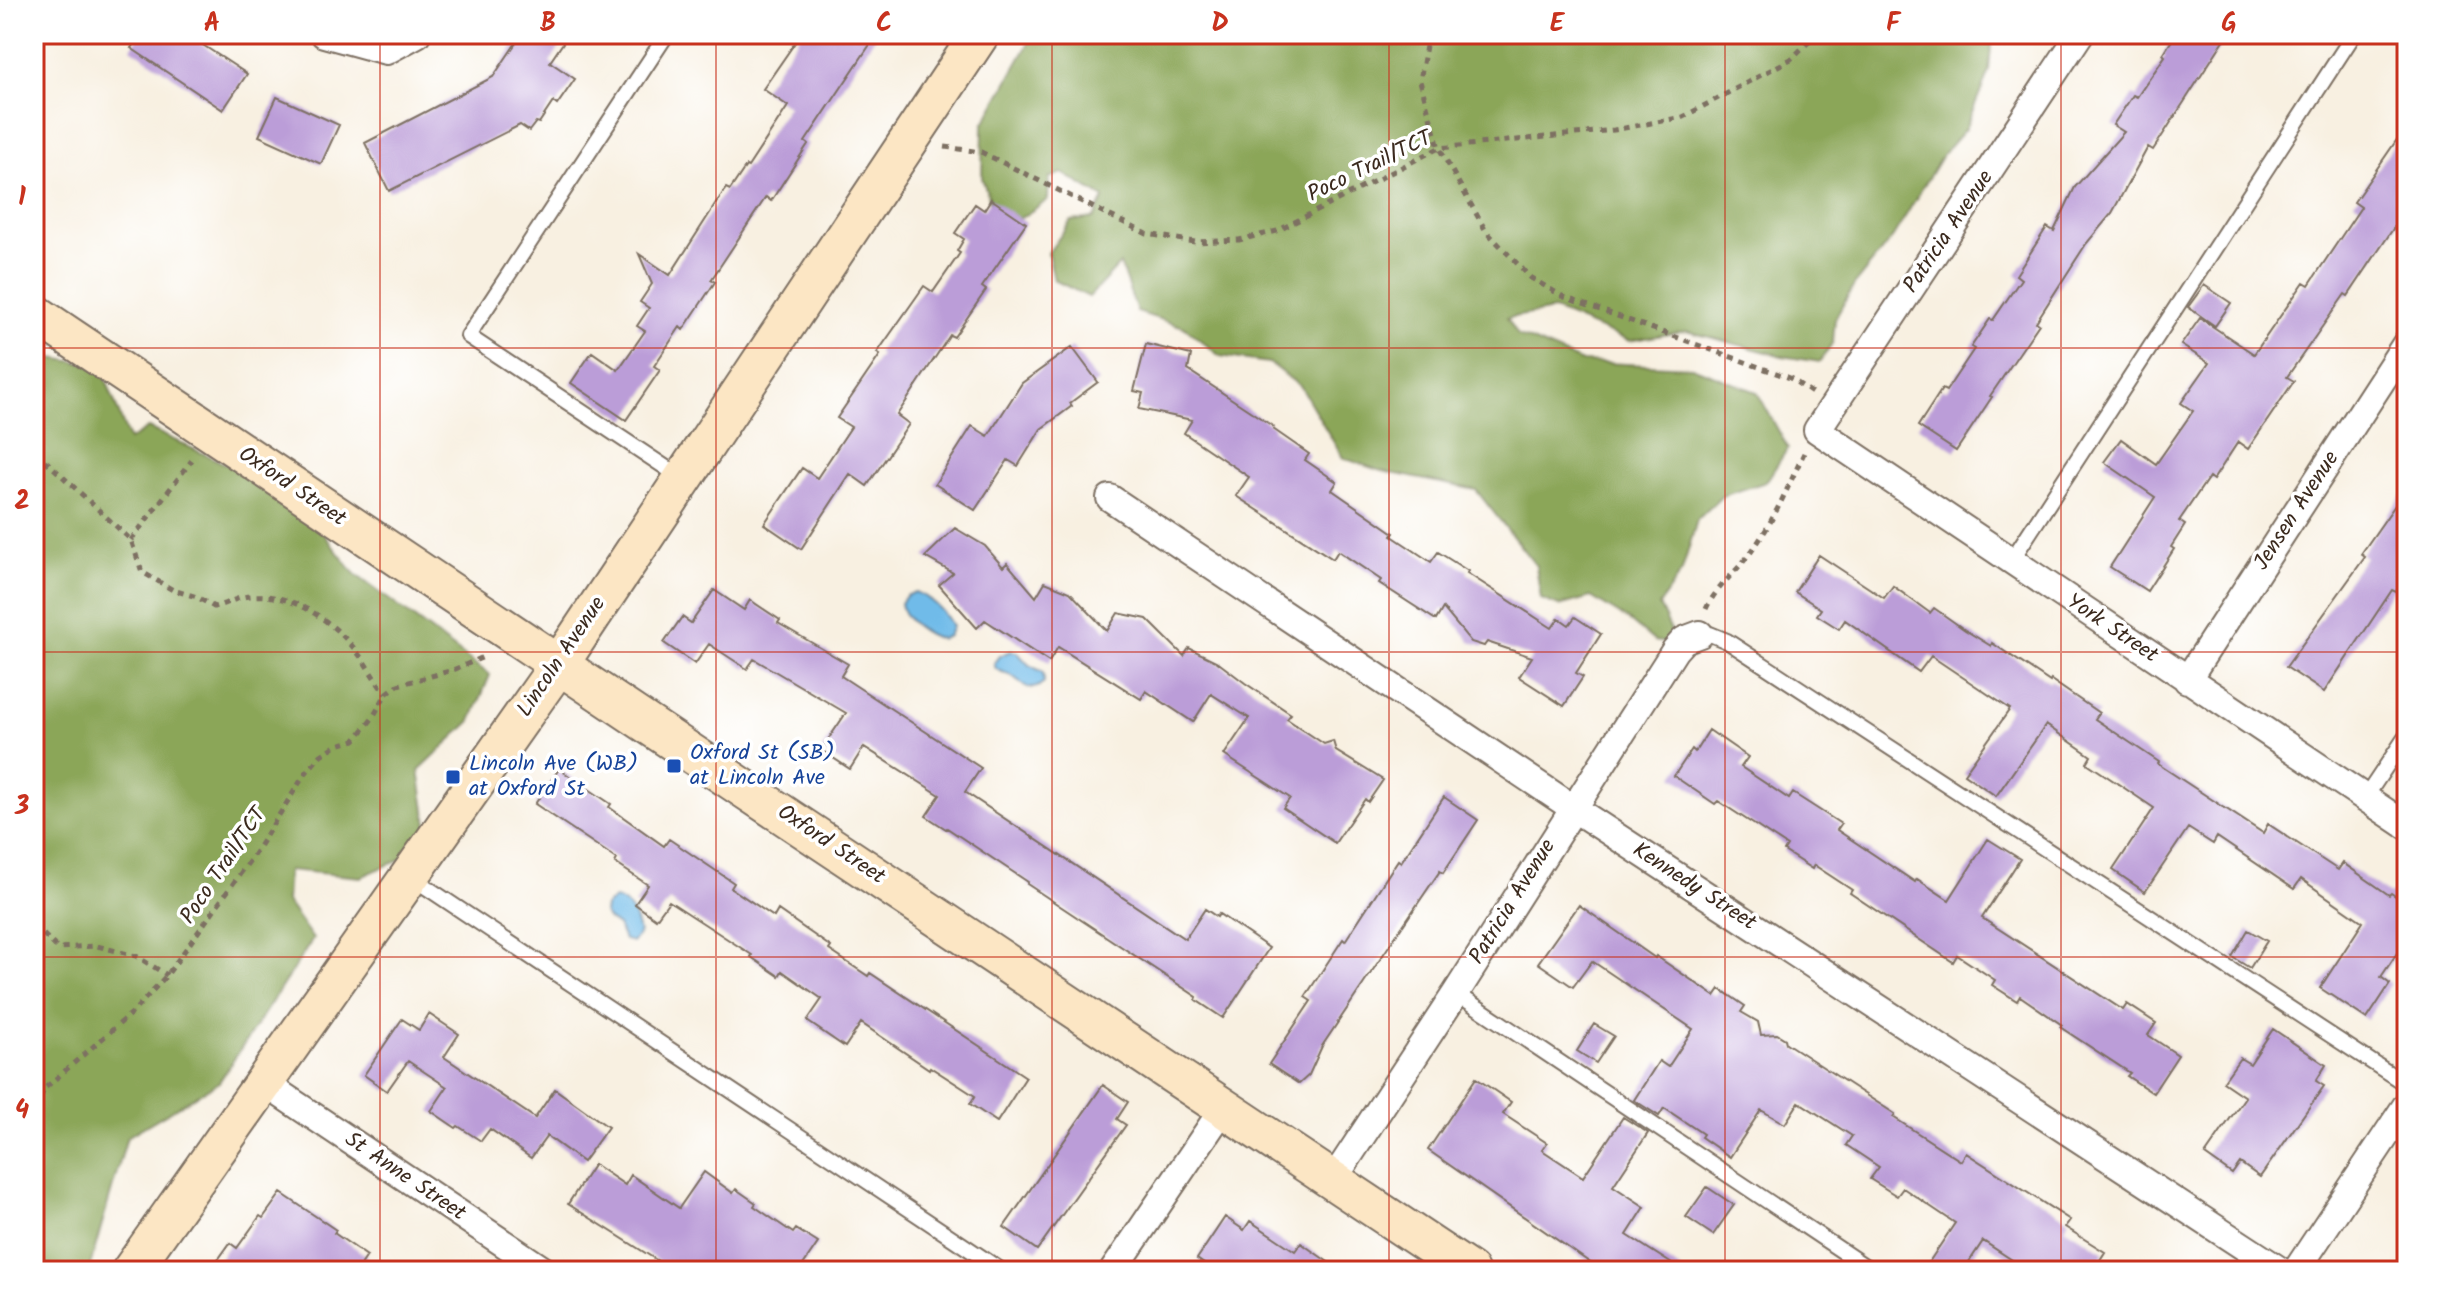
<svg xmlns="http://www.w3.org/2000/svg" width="2441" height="1305" font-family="Kalam,sans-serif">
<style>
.forest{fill:#8ba659;stroke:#63683c;stroke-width:2}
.water{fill:#70bbe9;stroke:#567284;stroke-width:2}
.building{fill:#bb9dd8}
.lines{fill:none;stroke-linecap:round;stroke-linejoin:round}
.lane-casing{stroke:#7d6f62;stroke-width:18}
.street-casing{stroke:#7d6f62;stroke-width:30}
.secondary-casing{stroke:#7d6f62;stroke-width:42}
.path{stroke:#7d6f62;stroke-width:5;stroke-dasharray:6 6;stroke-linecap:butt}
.lane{stroke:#fff;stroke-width:14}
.street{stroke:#fff;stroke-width:26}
.secondary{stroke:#fce6c4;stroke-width:38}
.grid{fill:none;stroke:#c8321e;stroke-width:2;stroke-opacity:0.55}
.transit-dot{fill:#1a4fb4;stroke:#fff;stroke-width:3}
.labels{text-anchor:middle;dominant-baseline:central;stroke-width:7;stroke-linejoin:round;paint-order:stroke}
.street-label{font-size:22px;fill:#3b2a1e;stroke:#fff}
.transit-label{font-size:22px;fill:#164399;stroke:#fff;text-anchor:start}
.neatline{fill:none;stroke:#c8321e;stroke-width:3}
.grid-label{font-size:26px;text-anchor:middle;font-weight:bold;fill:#c8321e}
</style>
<rect width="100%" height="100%" fill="#fff"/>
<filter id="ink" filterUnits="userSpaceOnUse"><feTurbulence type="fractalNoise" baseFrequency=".0125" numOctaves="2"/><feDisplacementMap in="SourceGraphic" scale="16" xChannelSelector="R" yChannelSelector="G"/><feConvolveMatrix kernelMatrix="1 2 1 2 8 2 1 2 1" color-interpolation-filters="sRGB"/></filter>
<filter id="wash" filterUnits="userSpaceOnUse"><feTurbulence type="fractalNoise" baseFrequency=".006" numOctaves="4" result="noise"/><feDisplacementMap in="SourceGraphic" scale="32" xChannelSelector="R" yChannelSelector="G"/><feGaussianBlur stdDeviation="1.8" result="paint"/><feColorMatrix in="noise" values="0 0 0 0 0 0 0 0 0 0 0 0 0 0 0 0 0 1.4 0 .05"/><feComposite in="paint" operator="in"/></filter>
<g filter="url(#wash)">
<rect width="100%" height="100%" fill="#f8f0e1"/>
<path class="forest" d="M1034,34h958l-3,37 -24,58 -23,26 -49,82 -39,48 -19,34 -2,23 -13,20 -38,-6 -96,-25 -57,10 -75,-31 -47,8 11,17 64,27 110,5 65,25 31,56 -22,34 -44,14 -25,24 -15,51 -23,34 13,28 -5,10 -13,-2 -23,-19 -40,-25 -32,9 -18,-7 -5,-33 -60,-76 -95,-19 -38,-13 -42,-71 -32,-24 -49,-7 -36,-29 -47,-15 -17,-48 -31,33 -35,-17 -6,-27 23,-32 23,-3 10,-20 -42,-25 -13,5 -1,22 -32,21 -22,-9 -12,-34 1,-53z
M34,355l61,10 9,9 25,66 19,-12 110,51 44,28 53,67 135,101 -19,46 -52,49 9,60 -20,26 -47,21 -73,-7 -2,31 27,38 -94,143 -92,55 -37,129 -4,5h-52z"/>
<path class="water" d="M915,592c14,4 31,21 37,34l-4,10 -7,3c-15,-4 -39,-19 -40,-36l5,-7z
M1010,651l7,1 12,13 14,7 1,10c-13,12 -19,4 -29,-4 -6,-5 -13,-5 -19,-9l-2,-6 5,-7z
M615,899c16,5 21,18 24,34l-6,9 -9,-2 -6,-14 -10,-7 -4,-6 1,-7z"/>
<g id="blocks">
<path class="building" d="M141,34h45l61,40 -24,36 -92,-62z
M522,34h47l-19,28 25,17 -18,26 -4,-3 -14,21 -3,-1 -7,9 -9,-6 -131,66 -24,-48 128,-66z
M801,34h76l-72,108 3,2 -37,57 -5,-4 -55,83 4,2 -32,48 -3,-3 -26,39 6,4 -34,50 -55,-37 21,-31 26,18 27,-39 -8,-5 12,-18 -9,-6 12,-18 -13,-30 31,21 56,-87 4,2 16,-24 2,1 40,-61 -25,-17z
M2176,34h52l-75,116 -5,-3 -36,66 -26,31 -50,78 3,2 -49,72 2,1 -36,54 -38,-25 24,-37 4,2 28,-42 -3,-2 19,-28 3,1 28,-41 -5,-4 31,-48 7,4 21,-44 49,-55 -11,-7 20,-30 4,2 28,-41 -2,-2z
M277,97l62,28 -18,39 -62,-28z
M2407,125v83l-59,88 -3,-2 -58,83 7,4 -46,68 -10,-7 -25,38 -4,-3 -30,44 6,4 -14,22 3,2 -27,42 -37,-24 45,-70 -51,-35 17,-23 35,25 37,-53 -12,-8 28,-40 -28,-18 19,-27 54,36 50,-72 5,3 52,-78 -7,-5z
M991,199l35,24 -44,64 4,3 -32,47 -4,-2 -53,80 12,9 -42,62 -17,-12 -49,75 -37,-25 38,-56 15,10 34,-51 -14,-9 43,-63 -3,-2 47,-67 9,6 27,-39 -3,-2 7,-12 -9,-6 20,-29 9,6z
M2204,285l27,18 -16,23 -27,-19z
M1146,344l45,11 -3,15 86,57 -1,2 36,25 -4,6 32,22 -5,8 62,43 -2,3 39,26 7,-10 30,19 -1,2 85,55 7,-10 10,7 6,-8 26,17 -25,39 7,4 -19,29 -45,-29 13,-20 -45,-15 -3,4 -13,-4 -28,-34 -7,12 -57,-37 2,-3 -43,-29 -5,8 -97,-63 13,-19 -65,-44 8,-13 -53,-11 4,-16 -9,-2z
M1072,347l26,35 -28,21 2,3 -31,23 -23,37 -10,-6 -33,50 -40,-26 37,-58 16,10 34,-53z
M2407,488v87l-11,17 -4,-2 -68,102 -38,-25 79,-110 -4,-3z
M955,528l30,18 18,21 4,-4 29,34 9,-15 25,10 37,39 11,-18 29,6 37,37 5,-8 27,13 29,22 46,31 -4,5 37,25 9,-3 3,10 47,29 -15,22 -3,-3 -30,44 -52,-35 7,-10 -66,-43 25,-37 -38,-24 -18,28 -47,-31 -5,8 -83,-52 -9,15 -64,-42 -8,8 -38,-43 14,-12 -28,-16z
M1819,555l65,43 9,-12 37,27 4,-5 31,22 26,16 1,-3 58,39 1,-2 48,33 -4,6 64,43 -1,2 105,69 5,-9 70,46 5,-7 46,32 2,-2 16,11v34l-26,39 9,7 -23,35 -47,-31 43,-66 -62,-43 -7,10 -77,-52 -4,7 -25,-16 -43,64 -32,-22 41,-62 -67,-45 4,-7 -45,-31 -50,71 -32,-22 46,-65 -79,-53 -12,16 -74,-52 -6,9 -22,-14 4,-6 -26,-17z
M714,590l30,20 6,-10 30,20 -2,3 70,41 -7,12 140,92 -16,24 220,147 20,-30 12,8 2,-3 50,34 -46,70 -27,-18 1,-3 -170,-113 1,-2 -81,-54 -1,1 -20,-13 14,-21 -76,-48 -14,22 -29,-19 25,-37 -92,-54 -7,10 -38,-25 -14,20 -31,-21 18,-26 9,6z
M1709,730l39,27 -7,10 48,32 4,-6 48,31 -4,6 78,52 2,-3 32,21 39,-61 32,20 -38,59 141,92 4,-6 29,19 -8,12 30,20 -25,38 -26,-17 3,-3 -70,-46 2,-2 -42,-29 -3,5 -25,-16 3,-5 -38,-25 -4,7 -103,-69 2,-3 -38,-25 -2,4 -28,-18 3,-5 -69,-45 -3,3 -41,-28 18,-27 3,3z
M559,769l52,35 -2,3 55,39 5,-7 65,44 -3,5 43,29 4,-7 53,37 -2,3 39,26 2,-3 156,104 -29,45 -27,-18 5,-8 -45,-29 -1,2 -68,-46 -16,24 -38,-26 15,-22 -40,-28 -3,5 -28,-19 1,-2 -83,-54 -13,18 -21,-15 13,-19 -33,-22 2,-4 -82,-55z
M1444,797l34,23 -35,53 -3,-2 -47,69 -71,106 -13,29 -10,9 -30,-20 42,-63 -6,-4 38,-58 2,2 53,-81 3,2z
M1579,905l76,53 1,-2 59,40 5,-7 25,17 -4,6 17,10 3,13 16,-1 8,5 1,4 109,71 -2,3 68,44 5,-8 104,67 -5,7 40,25 -12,19h-64l-46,-30 -20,30h-40l32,-48 -52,-35 -6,8 -27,-17 9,-12 -33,-22 6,-9 -53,-34 -14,22 -24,-14 -31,47 -29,-20 2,-3 -39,-26 -5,8 -25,-16 25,-39 9,6 25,-38 -101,-68 -19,26 -35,-24z
M2248,930l19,11 -17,27 -18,-11z
M429,1014l30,20 -15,23 91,61 20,-29 53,38 -25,35 -36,-26 -16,22 -41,-29 -9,12 -23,-15 -2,2 -25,-17 16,-24 -39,-26 -21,30 -23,-16 38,-56 17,11z
M1594,1024l20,12 -18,27 -19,-12z
M2273,1029l53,36 -10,16 8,5 -64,91 -20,-14 -8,11 -27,-19 40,-58 -22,-15 17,-24 10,6z
M1476,1078l35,24 -8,12 44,29 -5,7 41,27 40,-60 25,16 -35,53 32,21 -18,28 56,36h-81l-174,-121z
M1103,1085l25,17 -11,17 9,6 -89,125 -33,-23z
M594,1164l31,21 6,-10 48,33 25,-36 29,21 3,-4 20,14 -2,3 39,27 3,-4 22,14 -19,28h-125l-106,-67z
M1707,1187l27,18 -21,30 -27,-18z
M281,1193l55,37 -2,3 33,23 -10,15h-147l20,-28 7,5 23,-32 3,2z
M1225,1217l19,13 6,-9 45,30 6,-8 40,28h-127l-17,-12z"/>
</g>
</g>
<g filter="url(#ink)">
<use href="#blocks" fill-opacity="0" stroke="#7d6f62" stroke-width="2"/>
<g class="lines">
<g class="lane-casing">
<path id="lane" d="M667,34l-199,302 215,143
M2011,561l343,-527
M1700,634h10l17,7 680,444
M2365,798l42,-63
M411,877l591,394
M1456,993l416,278"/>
</g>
<g class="street-casing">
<path id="street" d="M324,34l62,17 31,-17
M2080,34l-263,396 590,396
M1110,498l463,310 708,463
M2187,680l220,-338
M264,1083l281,188
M1333,1180l123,-187 219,-343 9,-10 16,-6
M1113,1271l112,-165
M2296,1271l111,-167"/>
</g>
<g class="secondary-casing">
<path id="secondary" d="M34,313c476,323 957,638 1435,958
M131,1271l427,-605 422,-632"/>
</g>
<path class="path" d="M1428,34l-8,47 19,67 47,83 45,47 33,19 226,81 22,15
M945,147l36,5 166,82 48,8 44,-2 38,-9 162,-83 175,-18 69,-13 108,-58 26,-25
M34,455l14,8 83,77 11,32 31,18 24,7 17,10c12,-3 24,-10 36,-11 42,-4 83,25 107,56 11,14 18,29 29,42
M131,540l61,-80
M1706,609c9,-20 28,-35 42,-53 24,-31 39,-67 56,-103
M34,928h3l20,20 40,-2 39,10 31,19
M34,1169c2,-26 -2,-59 11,-81l88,-76 34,-37 86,-119 52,-82 16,-19 14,-9 20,-6 17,-21 14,-25 12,-9 55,-15 33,-14"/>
<use href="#lane" class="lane"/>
<use href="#street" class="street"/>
<use href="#secondary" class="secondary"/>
</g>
</g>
<path class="grid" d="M380,34v1237M716,34v1237M1052,34v1237M1389,34v1237M1725,34v1237M2061,34v1237M34,348h2373M34,652h2373M34,957h2373"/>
<g class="transit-dot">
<rect x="666" y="758" width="16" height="16" rx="4"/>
<rect x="445" y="769" width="16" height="16" rx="4"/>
</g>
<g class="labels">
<g class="street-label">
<text transform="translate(1370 167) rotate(-26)">Poco Trail/TCT</text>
<text transform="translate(1949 232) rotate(-56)">Patricia Avenue</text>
<text transform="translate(292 487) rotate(34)">Oxford Street</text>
<text transform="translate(2297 511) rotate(-57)">Jensen Avenue</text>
<text transform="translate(2112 629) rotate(34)">York Street</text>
<text transform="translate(562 657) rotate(-56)">Lincoln Avenue</text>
<text transform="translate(831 845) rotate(34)">Oxford Street</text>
<text transform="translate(224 866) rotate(-56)">Poco Trail/TCT</text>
<text transform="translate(1694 887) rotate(33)">Kennedy Street</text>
<text transform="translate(1513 902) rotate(-58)">Patricia Avenue</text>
<text transform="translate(405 1177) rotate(34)">St Anne Street</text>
</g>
<g class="transit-label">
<text x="690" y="753">Oxford St (SB)<tspan x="690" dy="25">at Lincoln Ave</tspan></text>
<text x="469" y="764">Lincoln Ave (WB)<tspan x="469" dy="25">at Oxford St</tspan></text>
</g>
</g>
<rect width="2441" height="1305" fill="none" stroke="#fff" stroke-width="88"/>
<rect x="44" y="44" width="2353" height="1217" class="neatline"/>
<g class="grid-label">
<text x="212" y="31">A</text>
<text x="548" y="31">B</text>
<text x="884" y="31">C</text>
<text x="1220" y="31">D</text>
<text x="1557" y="31">E</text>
<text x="1893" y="31">F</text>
<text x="2229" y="31">G</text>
<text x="22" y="205">1</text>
<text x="22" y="509">2</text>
<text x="22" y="814">3</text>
<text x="22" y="1118">4</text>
</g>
</svg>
